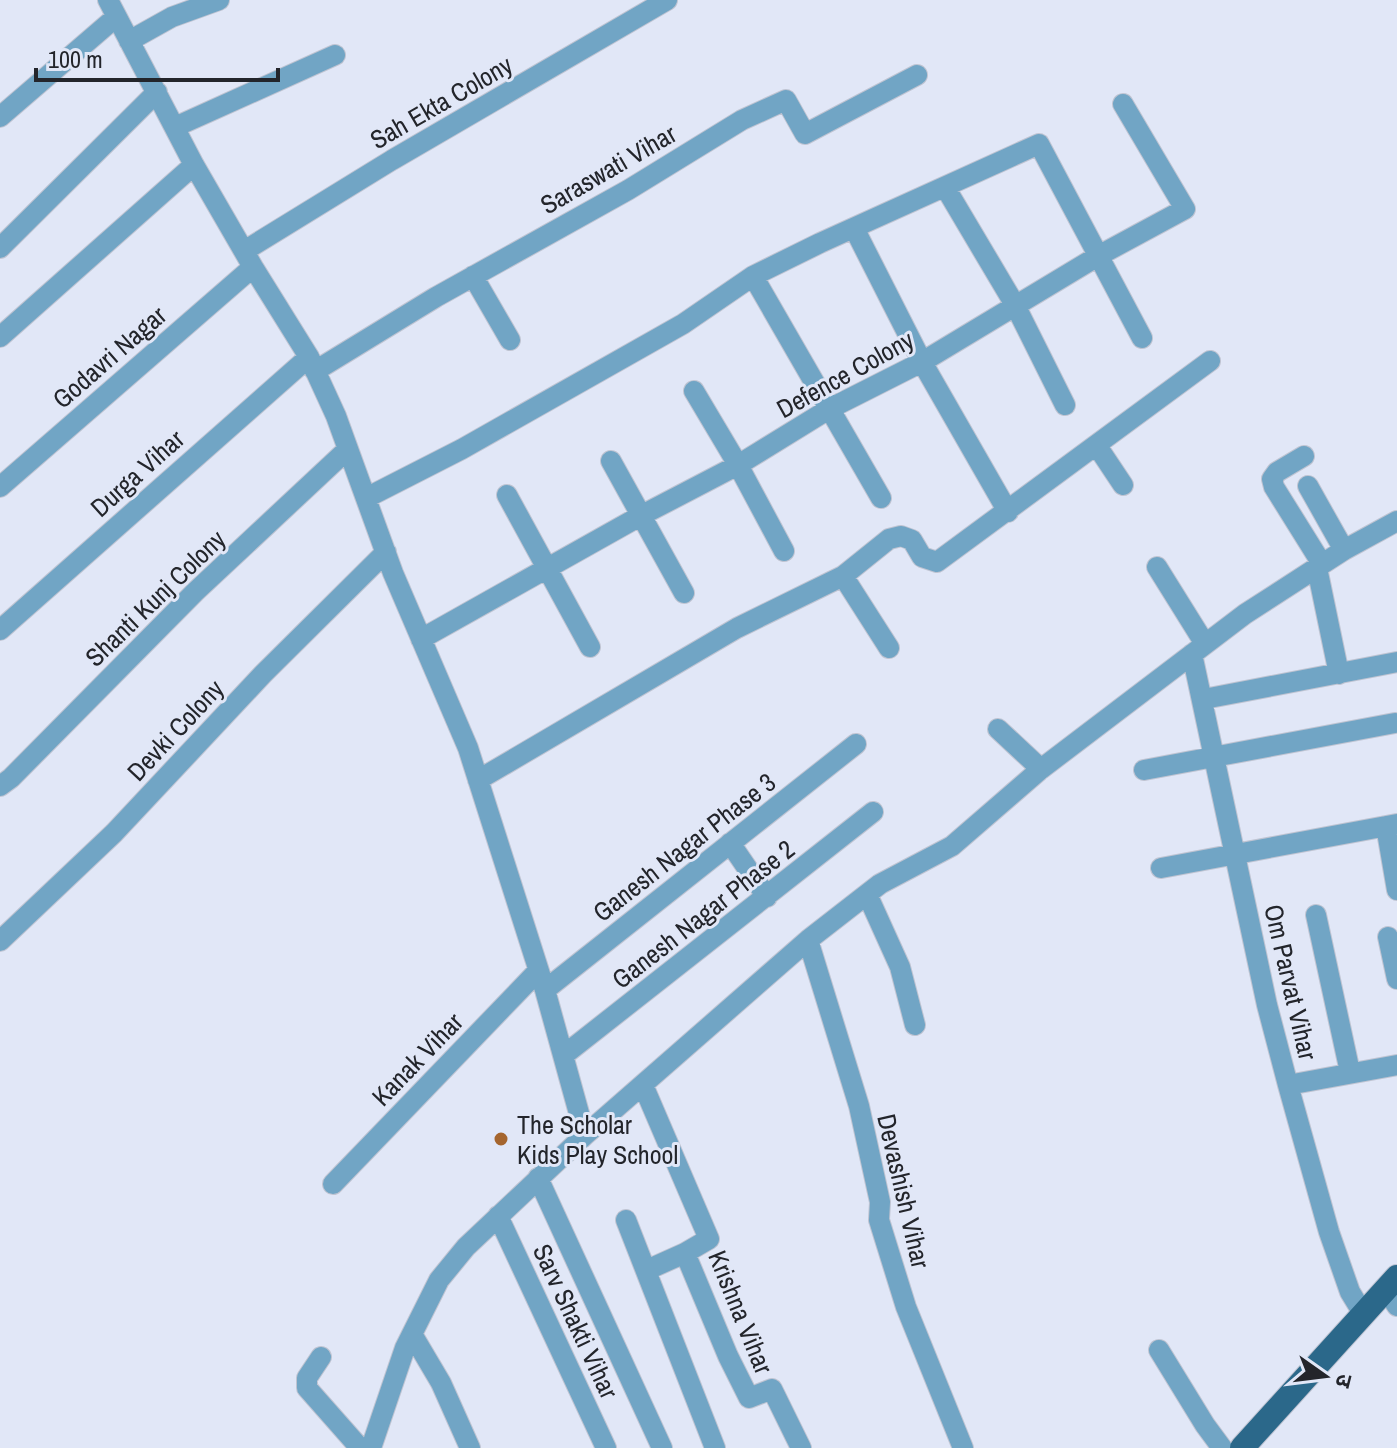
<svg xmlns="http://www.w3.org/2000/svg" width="1397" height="1448" font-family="'Archivo Narrow','Noto Sans Devanagari',sans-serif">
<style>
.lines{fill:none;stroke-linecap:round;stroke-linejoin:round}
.minor-casing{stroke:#bfc4d2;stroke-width:22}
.major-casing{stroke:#bfc4d2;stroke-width:26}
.minor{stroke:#71a5c5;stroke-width:20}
.major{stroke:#2b688a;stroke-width:24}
.poi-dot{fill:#a5652e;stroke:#e1e7f7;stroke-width:3}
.labels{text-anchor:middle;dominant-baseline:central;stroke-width:6;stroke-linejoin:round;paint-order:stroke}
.street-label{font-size:26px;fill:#23252b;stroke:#e1e7f7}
.poi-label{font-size:26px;fill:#23252b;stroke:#e1e7f7;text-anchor:start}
</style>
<rect width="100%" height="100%" fill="#e1e7f7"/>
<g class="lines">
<g class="minor-casing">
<path id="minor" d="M108,0l86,165 59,102 56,90 27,59 57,157 75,175 77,242 40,145
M129,41l43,-24 47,-17
M0,117l116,-100
M175,127l160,-72
M945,187l70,118 50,100
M854,228l68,134 86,150
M0,248l157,-156
M244,251l148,-91 275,-160
M473,276l37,64
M753,276l128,222
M0,337l194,-172
M315,371l121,-74 192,-107 114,-70 44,-20 19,34 112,-59
M694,391l44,74 46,86
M1097,446l26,39
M1304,456l-27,16 -5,7 2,8 48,77
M611,461l73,132
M1308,486l36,64
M0,487l253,-220
M507,495l83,152
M366,498l96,-49 221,-125 70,-48 67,-33 219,-99 103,194
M1157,567l48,77
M1317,568l22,106
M843,576l46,72
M0,630l309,-273
M421,639l221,-124 96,-50 91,-56 93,-47 176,-106 87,-47 -62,-105
M1192,654l75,351 21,80 41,147 21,60 14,23
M1204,699l193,-37
M998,729l43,40
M1144,770l251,-47
M478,780l259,-152 106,-52 46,-37 12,-3 11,4 10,17 15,5 273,-201
M0,786l11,-8 184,-186 153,-143
M1386,826l11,64
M730,843l37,54
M1161,868l236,-44
M867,894l33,73 15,58
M1316,915l34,157
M1388,937l9,42
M808,940l51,166 21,96 -1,18 27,87 57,141
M0,941l114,-108 149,-159 123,-122
M545,990l311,-246
M564,1055l309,-243
M643,1085l66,154 -24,14 43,103 21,42 23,-9 29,59
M1288,1085l109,-20
M538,1178l124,270
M333,1184l205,-213
M498,1216l108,232
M626,1220l89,228
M647,1270l38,-17
M1386,1289l11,17
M412,1334l29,49 29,65
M1159,1350l46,75 17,23
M321,1357l-14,21v10l53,60
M371,1448l34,-100 34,-68 27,-33 119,-112 223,-195 72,-56 72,-38 89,-77 204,-155 99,-64 53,-29"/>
</g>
<g class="major-casing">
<path id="major" d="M1242,1448l155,-171"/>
</g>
<use href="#minor" class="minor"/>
<use href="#major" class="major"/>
</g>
<circle class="poi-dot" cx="501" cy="1139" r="8"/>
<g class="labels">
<g class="street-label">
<text transform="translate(441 102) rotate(-30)">Sah Ekta Colony</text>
<text transform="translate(608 169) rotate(-30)">Saraswati Vihar</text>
<text transform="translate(109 357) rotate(-41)">Godavri Nagar</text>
<text transform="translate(845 374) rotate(-29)">Defence Colony</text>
<text transform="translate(137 473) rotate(-42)">Durga Vihar</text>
<text transform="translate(155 598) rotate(-44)">Shanti Kunj Colony</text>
<text transform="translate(175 730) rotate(-47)">Devki Colony</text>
<text transform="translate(684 847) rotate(-38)">Ganesh Nagar Phase 3</text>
<text transform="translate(703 914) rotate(-38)">Ganesh Nagar Phase 2</text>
<text transform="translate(1291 982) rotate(77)">Om Parvat Vihar</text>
<text transform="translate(417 1059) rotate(-46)">Kanak Vihar</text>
<text transform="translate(904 1191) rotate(77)">Devashish Vihar</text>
<text transform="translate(741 1312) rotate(68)">Krishna Vihar</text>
<text transform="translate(576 1321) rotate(65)">Sarv Shakti Vihar</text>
</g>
<g class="poi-label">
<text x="517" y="1124">The Scholar<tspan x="517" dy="30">Kids Play School</tspan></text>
</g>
</g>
<g transform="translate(1325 1376) rotate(104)" stroke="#e1e7f7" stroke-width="6" paint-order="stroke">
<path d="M0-6L14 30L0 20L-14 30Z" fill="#23252b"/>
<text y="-12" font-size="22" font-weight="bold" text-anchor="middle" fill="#23252b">उ</text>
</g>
<path d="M36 68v12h242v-12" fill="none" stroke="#23252b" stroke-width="4"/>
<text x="48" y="68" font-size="24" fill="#23252b" stroke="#e1e7f7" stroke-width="6" paint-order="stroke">100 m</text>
</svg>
